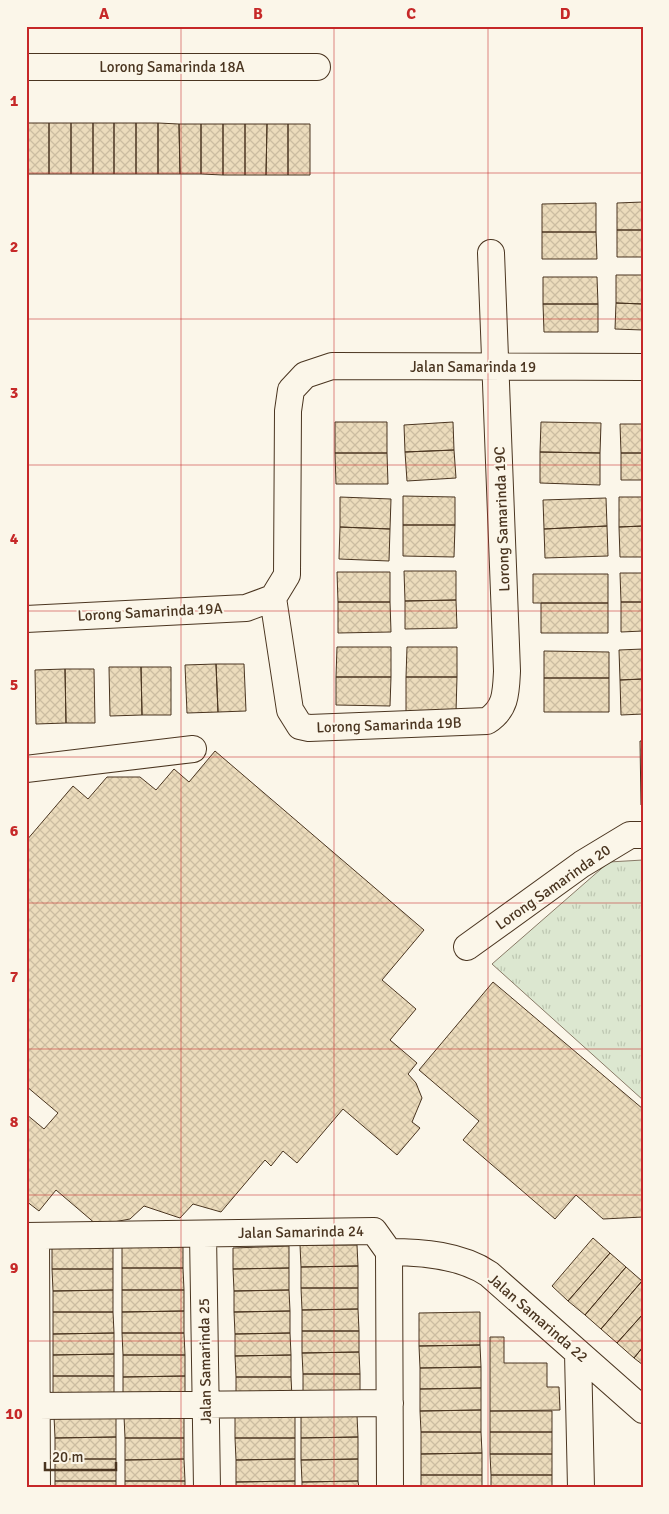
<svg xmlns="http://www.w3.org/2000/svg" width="669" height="1514" font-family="Signika,sans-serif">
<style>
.park{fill:url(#park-tufts);stroke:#887966}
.building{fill:url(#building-cross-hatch);stroke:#4a3520}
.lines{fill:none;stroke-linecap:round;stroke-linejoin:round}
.minor-casing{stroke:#4a3520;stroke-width:28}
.minor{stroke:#fbf6e9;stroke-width:26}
.grid{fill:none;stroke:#c62828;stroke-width:1;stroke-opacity:0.55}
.labels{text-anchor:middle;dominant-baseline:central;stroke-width:4;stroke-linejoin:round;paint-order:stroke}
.street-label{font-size:15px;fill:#4a3520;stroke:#fbf6e9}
.neatline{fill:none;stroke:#c62828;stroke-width:2}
.grid-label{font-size:16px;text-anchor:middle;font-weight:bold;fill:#c62828}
</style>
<defs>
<pattern id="park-tufts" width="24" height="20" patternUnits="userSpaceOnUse" patternTransform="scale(1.25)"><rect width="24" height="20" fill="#dce7d0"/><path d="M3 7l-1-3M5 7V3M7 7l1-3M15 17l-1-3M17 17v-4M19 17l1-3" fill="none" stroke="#bec7b2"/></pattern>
<pattern id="building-cross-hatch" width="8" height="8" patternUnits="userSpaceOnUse" patternTransform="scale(1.25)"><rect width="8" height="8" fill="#ecdcbc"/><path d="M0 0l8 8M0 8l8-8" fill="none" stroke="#ccbda1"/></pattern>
</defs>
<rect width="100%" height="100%" fill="#fbf6e9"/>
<path class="park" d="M643,860v240l-151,-136 117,-102z"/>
<path class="building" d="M26,123h1v51h-1z
M27,123h22v51h-22z
M49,123h22v51h-22z
M71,123h22v51h-22z
M93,123h21v51h-21z
M114,123h22v51h-22z
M136,123h22v51h-22z
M158,123l21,1 1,50h-22z
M179,124h22v50h-21z
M201,124h22v51l-22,-1z
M223,124h22v51h-22z
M245,124h22l-1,51h-21z
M267,124h21v51h-22z
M288,124h22v51h-22z
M643,202v28h-26v-27z
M596,203v29h-54v-28z
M617,230h26v27h-26z
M542,232h54l1,27h-55z
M616,275h27v29l-27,-1z
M543,277h54l1,27h-55z
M616,303l27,1v26l-28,-1z
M543,304h55v28h-54z
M335,422h52v31h-52z
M453,422l1,28 -49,2 -1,-27z
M541,422l60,1 -1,30 -60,-1z
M620,424h23v29h-22z
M454,450l2,28 -49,3 -2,-29z
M540,452l60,1v32l-60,-2z
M335,453h52l1,31h-52z
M621,453h22v27h-22z
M403,496l52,1v28h-52z
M340,497l51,2 -1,30 -50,-2z
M619,497h24v29l-24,1z
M606,498l1,28 -63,3 -1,-29z
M403,525h52l-1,32 -51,-1z
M607,526l1,30 -63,2 -1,-29z
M643,526v31h-23l-1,-30z
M340,527l50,2 -1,32 -50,-2z
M404,571h52v29l-51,1z
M337,572h53v30h-52z
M620,573h23v29h-22z
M533,574h75v29h-75z
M456,600l1,28 -52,1v-28z
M338,602h52l1,30 -53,1z
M621,602h22v29l-22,1z
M541,603h67v30h-67z
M337,647h54v30h-55z
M407,647h50v30h-51z
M643,649v30l-23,1 -1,-30z
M544,651l65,1v26h-65z
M216,664l2,48 -31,1 -2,-48z
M216,664h28l2,47 -28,1z
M109,667h32l1,48 -32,1z
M141,667h30v48h-29z
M65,669l1,54 -30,1 -1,-54z
M65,669h29l1,54h-29z
M336,677h55l-1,29 -54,-1z
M406,677h51l-1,35h-50z
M544,678h65v34h-65z
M643,679v35l-22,1 -1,-35z
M640,741h3v64h-2z
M215,751l209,179 -42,50 34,29 -26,31 27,23 -9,11 8,9 6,15 -10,24 8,6 -23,27 -54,-46 -46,54 -14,-12 -12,15 -6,-6 -44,52 -28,-8 -13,14 -36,-12 -14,13 -33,6 -41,-35 -17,21 -13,-10v-87l18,15 14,-16 -32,-27v-245l47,-55 15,13 19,-22h33l16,13 18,-21 15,13z
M493,982l150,127v108l-40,2 -27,-24 -21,24 -92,-79 16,-19 -60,-51z
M593,1238l17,15 -42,48 -16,-15z
M300,1245h57l1,21 -57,1z
M289,1246v22l-56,1v-21z
M113,1247v22h-61v-21z
M122,1247h61v21h-61z
M610,1253l16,14 -41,48 -17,-14z
M358,1266v22h-57v-21z
M626,1267l16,14 -41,48 -16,-14z
M122,1268h61l1,22h-62z
M289,1268v22l-55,1 -1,-22z
M52,1269h61v21l-60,1z
M642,1281l1,33 -26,29 -16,-14z
M301,1288h57v21l-56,1z
M113,1290v22h-60v-21z
M122,1290h62v21l-62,1z
M289,1290l1,21 -56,1v-21z
M358,1309l1,22h-57v-21z
M184,1311v22h-62v-21z
M290,1311v22l-55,1 -1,-22z
M53,1312h60l1,21 -61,1z
M480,1312v33l-61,1v-33z
M643,1314v33l-9,11 -17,-15z
M302,1331h57v21l-57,1z
M114,1333v21l-61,1v-21z
M122,1333h62l1,22h-62z
M290,1333l1,22 -56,1v-22z
M490,1337h14v26h43v24h12l1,23 -70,1z
M480,1345l1,22 -61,1 -1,-22z
M643,1347v18l-9,-7z
M359,1352l1,22h-57l-1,-21z
M114,1354v22h-61v-21z
M123,1355h62v21l-62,1z
M291,1355v22h-55l-1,-21z
M481,1367v21l-61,1v-21z
M303,1374h57v21l-57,1z
M53,1376h61v21h-61z
M185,1376v22l-62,1v-22z
M236,1377h55l1,21 -56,1z
M481,1388v22l-61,1v-22z
M481,1410v22h-60l-1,-21z
M490,1411h62v21h-62z
M116,1415v22l-61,1 -1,-22z
M357,1415l1,22 -57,1v-22z
M124,1416h60v22h-59z
M235,1416h60v22h-60z
M421,1432h60l1,21 -61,1z
M490,1432h62v22h-62z
M116,1437v22h-61v-21z
M358,1437v22l-57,1v-22z
M125,1438h59v21l-59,1z
M235,1438h60v21l-59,1z
M482,1453v22h-61v-21z
M490,1454h62v21h-61z
M55,1459h61v22h-61z
M184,1459l1,22h-60v-21z
M295,1459v22l-59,1v-22z
M358,1459v22l-56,1 -1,-22z
M421,1475h61v13h-61z
M491,1475h61v13h-61z
M55,1481h61v7h-61z
M125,1481h60v7h-60z
M295,1481v7h-59v-6z
M358,1481l1,7h-57v-6z"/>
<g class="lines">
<g class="minor-casing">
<path id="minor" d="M26,67h291
M491,253l16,418c-1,22 -1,38 -20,50l-178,7 -9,-2 -10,-16 -17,-112 14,-23 1,-164 3,-21 14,-15 27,-9 311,1
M26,619l220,-11 27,-10
M26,769l167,-20
M467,947l115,-83 48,-29h13
M203,1234l4,254
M26,1236l348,-5 15,21 1,236
M36,1236l1,252
M389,1252c33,0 72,3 100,22l154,136
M578,1353l3,135
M37,1406l353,-3"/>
</g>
<use href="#minor" class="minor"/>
</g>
<path class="grid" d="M181,26v1462M334,26v1462M488,26v1462M26,173h617M26,319h617M26,465h617M26,611h617M26,757h617M26,903h617M26,1049h617M26,1195h617M26,1341h617"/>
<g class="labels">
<g class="street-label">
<text x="172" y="67">Lorong Samarinda 18A</text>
<text x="473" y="367">Jalan Samarinda 19</text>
<text transform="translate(502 519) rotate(-92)">Lorong Samarinda 19C</text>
<text transform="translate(150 612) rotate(-3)">Lorong Samarinda 19A</text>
<text transform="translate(389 725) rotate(-2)">Lorong Samarinda 19B</text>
<text transform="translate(553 887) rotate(-35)">Lorong Samarinda 20</text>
<text transform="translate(301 1232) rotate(-1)">Jalan Samarinda 24</text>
<text transform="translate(538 1318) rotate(41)">Jalan Samarinda 22</text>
<text transform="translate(205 1361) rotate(-91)">Jalan Samarinda 25</text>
</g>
</g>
<rect width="669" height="1514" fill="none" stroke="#fbf6e9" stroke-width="55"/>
<path d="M45 1462v8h71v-8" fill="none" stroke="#4a3520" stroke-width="2.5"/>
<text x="52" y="1462" font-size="15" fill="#4a3520" stroke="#fbf6e9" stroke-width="4" paint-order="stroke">20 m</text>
<rect x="28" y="28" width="614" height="1458" class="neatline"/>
<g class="grid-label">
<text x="104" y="19">A</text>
<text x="258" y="19">B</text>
<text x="411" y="19">C</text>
<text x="565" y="19">D</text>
<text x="14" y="106">1</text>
<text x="14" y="252">2</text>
<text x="14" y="398">3</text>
<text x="14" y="544">4</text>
<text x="14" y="690">5</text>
<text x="14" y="836">6</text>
<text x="14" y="982">7</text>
<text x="14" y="1127">8</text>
<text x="14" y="1273">9</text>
<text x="14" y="1419">10</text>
</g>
</svg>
